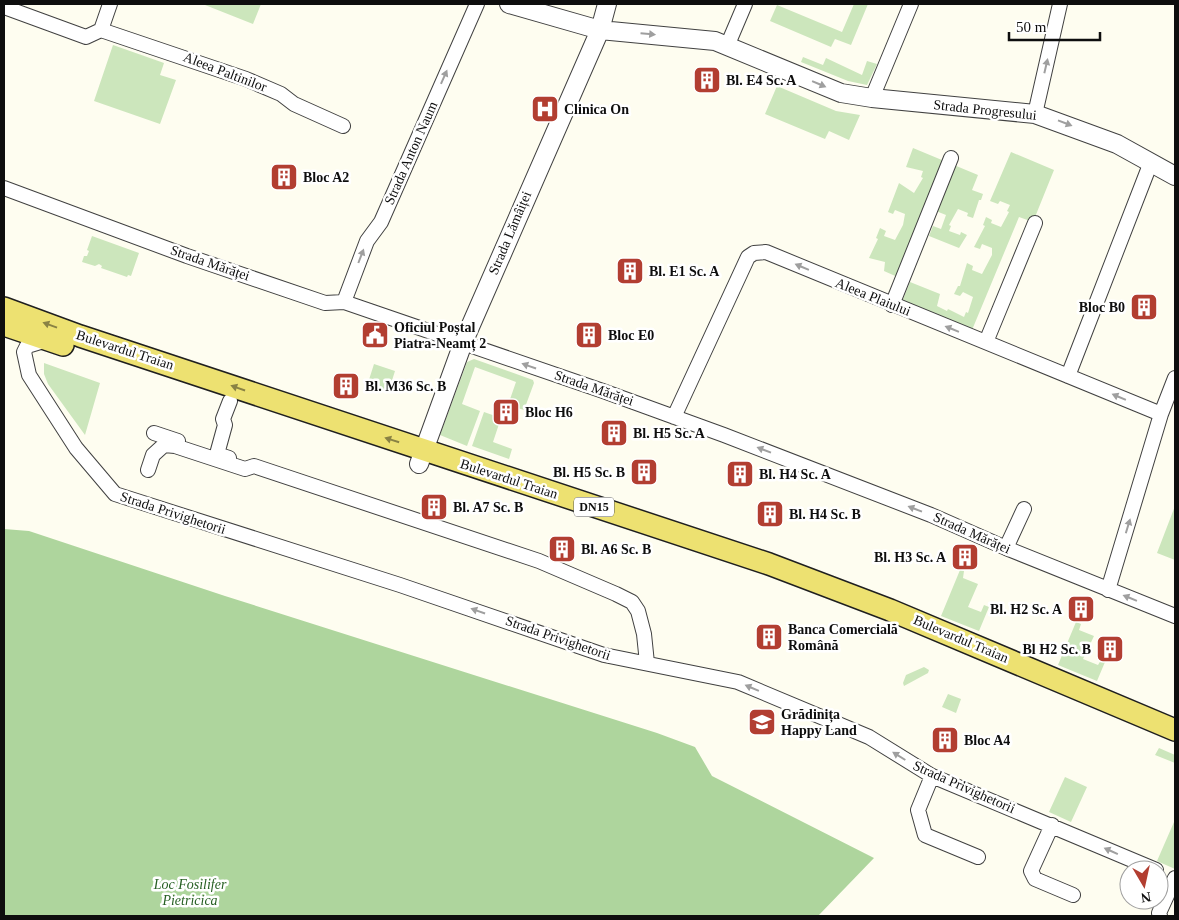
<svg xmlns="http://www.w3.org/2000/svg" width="1179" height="920" font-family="'Times New Roman',serif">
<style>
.green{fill:#cce6bc}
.forest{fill:#aed59d}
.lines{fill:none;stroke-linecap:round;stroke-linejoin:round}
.minor-casing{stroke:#414141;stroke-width:16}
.tertiary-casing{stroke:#414141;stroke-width:20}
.primary-casing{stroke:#1f1f1f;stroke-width:24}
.minor{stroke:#fff;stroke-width:14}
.tertiary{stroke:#fff;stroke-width:18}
.primary{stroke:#ede171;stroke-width:21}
.oneway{fill:#9f9f9f}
.oneway2{fill:#898244}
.labels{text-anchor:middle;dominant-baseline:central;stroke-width:5;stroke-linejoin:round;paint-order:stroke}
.shield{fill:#fff;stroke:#565656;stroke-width:1}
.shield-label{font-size:12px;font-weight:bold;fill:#0e0e0e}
.street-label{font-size:14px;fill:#0e0e0e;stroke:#fff}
.poi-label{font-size:14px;font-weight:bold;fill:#0e0e0e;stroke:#fff;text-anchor:start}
.park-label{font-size:14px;font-style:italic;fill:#276023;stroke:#fff}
</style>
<rect width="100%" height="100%" fill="#fefdf0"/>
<path class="green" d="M206,4h55l-8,20 -48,-19z
M854,4h14l-17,41 -16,-6 -4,8 -61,-26 7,-16 65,27z
M113,45l51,18 -4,12 16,5 -16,44 -66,-23z
M803,57l20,8 3,-7 36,17 5,-14 10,3 -10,21 -19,-4 -47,-19z
M777,86l59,25 24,4 -11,25 -20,-9 -4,8 -60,-25z
M913,148l65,27 -6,15 11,4 -2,6h-2l-6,18 -6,-2 1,-3 -10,-4 -9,16 2,1 -2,5 11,4 1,-3 6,3 -8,13 -30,-12 4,-10 8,3 5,-14 -15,-6 -29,70 -18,-8 1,-9 -16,-4 9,-19 -2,-1 4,-10 6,3 -2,5 11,4 8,-15 2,-11 -10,-4 -2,4 -5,-2 11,-29 15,10 9,-15 -2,-1 2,-6 -17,-4z
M1011,152l43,18 -21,52 -14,-5 -47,113 -70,-28 8,-20 30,12 -3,12 10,5 1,-2 16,8 2,-5 2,1 5,-16 -10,-5 -3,4 -6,-2 4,-8h2l7,-23 6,3 -1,4 10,4 10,-19v-7l-10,-4 -2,5 -6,-2 11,-21 -2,-1 3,-8 6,3 -1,3 10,4 8,-15 -2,-1 3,-6 -10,-4 -2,3 -8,-3z
M92,236l47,17 -8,23 -3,-1 -1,2 -26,-9 1,-2 -3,-2 -4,2 -13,-4 2,-6h3l2,-5 -2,-1z
M474,359l59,21 1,3 -10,27 -16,-5 8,-23 -41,-15 -13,37 18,7 -13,35 -27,-11 27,-73z
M44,363l56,20 -15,52 -37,-51 -4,-10z
M374,364l21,7 -7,22 -21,-7z
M484,412l17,6 -8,24 19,7 -3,10 -37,-13z
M1175,506v54l-18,-7z
M960,570l4,1 -1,7 15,6 -10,23 13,5 3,-7 5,2 -10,24 -38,-15z
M1076,622l5,2 -2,6 15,6 -11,23 15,6 3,-5 4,2 -8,19 -39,-16z
M924,667l5,3 -1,3 -24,13 -1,-3 3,-8z
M948,694l13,5 -5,14 -14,-6z
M1159,748l16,7v8l-20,-8z
M1065,777l22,10 -16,35 -22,-10z
M1174,822h1v47l-18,-8z"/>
<path class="forest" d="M4,529l25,2 196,65 432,137 38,14 17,29 162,82 -56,58h-814z"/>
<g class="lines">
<g class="minor-casing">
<path id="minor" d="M4,7l82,30 15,-7 145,49 35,15 13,10 49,22
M101,30l9,-26
M728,44l17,-40
M872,98l39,-94
M1035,114l25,-110
M4,188l183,68 138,47 19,-1 259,89 121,44 207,80 75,33 169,68
M344,302l23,-61 14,-19 96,-218
M892,305l59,-147
M47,340l-20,6 -3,6 5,23 47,73 39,46 285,91 204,70 134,27 131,55 63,39 224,94
M986,342l49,-119
M1068,376l83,-214
M1161,414l14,-36
M674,417l74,-160 6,-4 12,-1 395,162 -53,176
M154,433l24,8
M229,458l-12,-4 8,-29 -2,-6 7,-18
M148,470l5,-15 11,-10 11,1 70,23 9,-3 285,95 77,33 16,8 6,9 6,23 3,29
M1006,548l18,-39
M932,776l-14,34 7,25 53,22
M1052,825l-21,46 4,8 38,16
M1160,916l-1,-3 16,-35"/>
</g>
<g class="tertiary-casing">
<path id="tertiary" d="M509,4l91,26 115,11 126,52 31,5 163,16 82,30 58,32
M419,464l44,-121 137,-313 7,-26"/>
</g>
<g class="primary-casing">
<path id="primary" d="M4,308l76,28 689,228 121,46 285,120
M4,325l59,20"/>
</g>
<use href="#minor" class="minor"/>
<use href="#tertiary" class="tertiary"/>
<use href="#primary" class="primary"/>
</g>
<defs><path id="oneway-solid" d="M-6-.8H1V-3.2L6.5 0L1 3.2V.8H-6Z" transform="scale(1.25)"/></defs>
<g class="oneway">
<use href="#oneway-solid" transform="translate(648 34) rotate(5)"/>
<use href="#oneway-solid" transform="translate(1046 66) rotate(-77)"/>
<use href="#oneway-solid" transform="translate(444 77) rotate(-66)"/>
<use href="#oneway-solid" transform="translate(819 84) rotate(23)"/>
<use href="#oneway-solid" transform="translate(1065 123) rotate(21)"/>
<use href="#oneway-solid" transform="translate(361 256) rotate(-69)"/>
<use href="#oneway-solid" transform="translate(802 267) rotate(-157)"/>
<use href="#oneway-solid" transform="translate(952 329) rotate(-158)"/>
<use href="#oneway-solid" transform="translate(529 366) rotate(-161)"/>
<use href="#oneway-solid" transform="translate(1119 397) rotate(-157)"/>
<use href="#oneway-solid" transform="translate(764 450) rotate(-159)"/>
<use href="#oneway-solid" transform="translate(915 509) rotate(-159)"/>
<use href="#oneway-solid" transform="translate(1128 526) rotate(-73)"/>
<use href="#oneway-solid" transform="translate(1130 598) rotate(-158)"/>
<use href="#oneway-solid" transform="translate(478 611) rotate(-161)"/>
<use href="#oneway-solid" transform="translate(752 688) rotate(-157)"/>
<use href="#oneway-solid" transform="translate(899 756) rotate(-148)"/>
<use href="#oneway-solid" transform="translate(1111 851) rotate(-156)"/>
</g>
<g class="oneway2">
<use href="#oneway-solid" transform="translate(50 325) rotate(-160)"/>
<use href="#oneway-solid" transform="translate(238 388) rotate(-161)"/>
<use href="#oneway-solid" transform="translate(392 440) rotate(-162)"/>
</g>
<defs>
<g id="building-square" transform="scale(1.4375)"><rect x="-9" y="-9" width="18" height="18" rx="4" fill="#b23e31" stroke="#fff"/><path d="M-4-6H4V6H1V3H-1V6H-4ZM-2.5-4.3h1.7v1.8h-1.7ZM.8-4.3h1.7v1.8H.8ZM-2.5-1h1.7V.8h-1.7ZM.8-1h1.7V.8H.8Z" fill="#fff"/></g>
<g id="hospital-square" transform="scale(1.4375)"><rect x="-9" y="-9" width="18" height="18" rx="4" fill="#b23e31" stroke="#fff"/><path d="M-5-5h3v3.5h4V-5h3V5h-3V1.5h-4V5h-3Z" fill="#fff"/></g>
<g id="civic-square" transform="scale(1.4375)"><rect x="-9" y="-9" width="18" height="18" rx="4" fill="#b23e31" stroke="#fff"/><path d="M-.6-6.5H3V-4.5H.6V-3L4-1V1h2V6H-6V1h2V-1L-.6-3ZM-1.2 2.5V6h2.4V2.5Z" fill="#fff"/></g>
<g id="school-square" transform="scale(1.4375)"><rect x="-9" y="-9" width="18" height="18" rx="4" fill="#b23e31" stroke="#fff"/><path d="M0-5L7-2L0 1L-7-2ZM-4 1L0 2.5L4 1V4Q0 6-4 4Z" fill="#fff"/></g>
</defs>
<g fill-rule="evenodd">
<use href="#building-square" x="707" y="80"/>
<use href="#hospital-square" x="545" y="109"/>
<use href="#building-square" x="284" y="177"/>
<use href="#building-square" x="630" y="271"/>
<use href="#building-square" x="1144" y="307"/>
<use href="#civic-square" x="375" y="335"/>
<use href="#building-square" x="589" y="335"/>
<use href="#building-square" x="346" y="386"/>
<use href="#building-square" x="506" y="412"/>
<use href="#building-square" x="614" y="433"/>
<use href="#building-square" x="644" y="472"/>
<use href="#building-square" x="740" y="474"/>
<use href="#building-square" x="434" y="507"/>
<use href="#building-square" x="770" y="514"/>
<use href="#building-square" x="562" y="549"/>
<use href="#building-square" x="965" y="557"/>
<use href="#building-square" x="1081" y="609"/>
<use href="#building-square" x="769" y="637"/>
<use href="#building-square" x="1110" y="649"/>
<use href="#school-square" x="762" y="722"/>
<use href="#building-square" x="945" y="740"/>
</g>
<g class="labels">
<rect class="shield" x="574" y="497.5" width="40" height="19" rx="4"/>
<g class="shield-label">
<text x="594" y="507">DN15</text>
</g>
<g class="street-label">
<text transform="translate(225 72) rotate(21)">Aleea Paltinilor</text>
<text transform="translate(985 110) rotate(6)">Strada Progresului</text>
<text transform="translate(411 153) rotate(-66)">Strada Anton Naum</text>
<text transform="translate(510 233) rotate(-67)">Strada Lămâiței</text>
<text transform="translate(210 263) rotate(19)">Strada Mărăței</text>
<text transform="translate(873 297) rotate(22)">Aleea Plaiului</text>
<text transform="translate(125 350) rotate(18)">Bulevardul Traian</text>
<text transform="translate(594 388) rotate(19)">Strada Mărăței</text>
<text transform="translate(509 479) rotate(18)">Bulevardul Traian</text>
<text transform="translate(173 513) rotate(18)">Strada Privighetorii</text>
<text transform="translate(972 533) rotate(24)">Strada Mărăței</text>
<text transform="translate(558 638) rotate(19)">Strada Privighetorii</text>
<text transform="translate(961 639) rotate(23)">Bulevardul Traian</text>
<text transform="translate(964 787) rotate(24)">Strada Privighetorii</text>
</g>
<g class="poi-label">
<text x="726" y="80">Bl. E4 Sc. A</text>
<text x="564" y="109">Clinica On</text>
<text x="303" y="177">Bloc A2</text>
<text x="649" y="271">Bl. E1 Sc. A</text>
<text x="1125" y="307" text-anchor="end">Bloc B0</text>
<text x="394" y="327">Oficiul Poștal<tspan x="394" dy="16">Piatra-Neamț 2</tspan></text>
<text x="608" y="335">Bloc E0</text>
<text x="365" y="386">Bl. M36 Sc. B</text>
<text x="525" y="412">Bloc H6</text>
<text x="633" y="433">Bl. H5 Sc. A</text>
<text x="625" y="472" text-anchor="end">Bl. H5 Sc. B</text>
<text x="759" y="474">Bl. H4 Sc. A</text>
<text x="453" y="507">Bl. A7 Sc. B</text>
<text x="789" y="514">Bl. H4 Sc. B</text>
<text x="581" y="549">Bl. A6 Sc. B</text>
<text x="946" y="557" text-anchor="end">Bl. H3 Sc. A</text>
<text x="1062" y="609" text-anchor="end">Bl. H2 Sc. A</text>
<text x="788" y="629">Banca Comercială<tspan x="788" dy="16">Română</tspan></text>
<text x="1091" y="649" text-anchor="end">Bl H2 Sc. B</text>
<text x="781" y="714">Grădinița<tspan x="781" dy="16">Happy Land</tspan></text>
<text x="964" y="740">Bloc A4</text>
</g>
<g class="park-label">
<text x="190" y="884">Loc Fosilifer<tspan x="190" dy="16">Pietricica</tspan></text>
</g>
</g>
<rect width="1179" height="920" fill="none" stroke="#0e0e0e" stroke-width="10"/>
<g transform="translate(1144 885) rotate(171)"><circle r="24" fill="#ffffff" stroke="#9f9f9f"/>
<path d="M0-4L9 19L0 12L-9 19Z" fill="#b23e31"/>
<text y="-8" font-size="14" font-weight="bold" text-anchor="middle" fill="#0e0e0e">N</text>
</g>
<path d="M1009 32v8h91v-8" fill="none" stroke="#0e0e0e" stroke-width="2.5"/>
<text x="1016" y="32" font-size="15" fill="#0e0e0e" stroke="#ffffff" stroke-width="4" paint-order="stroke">50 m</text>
</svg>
